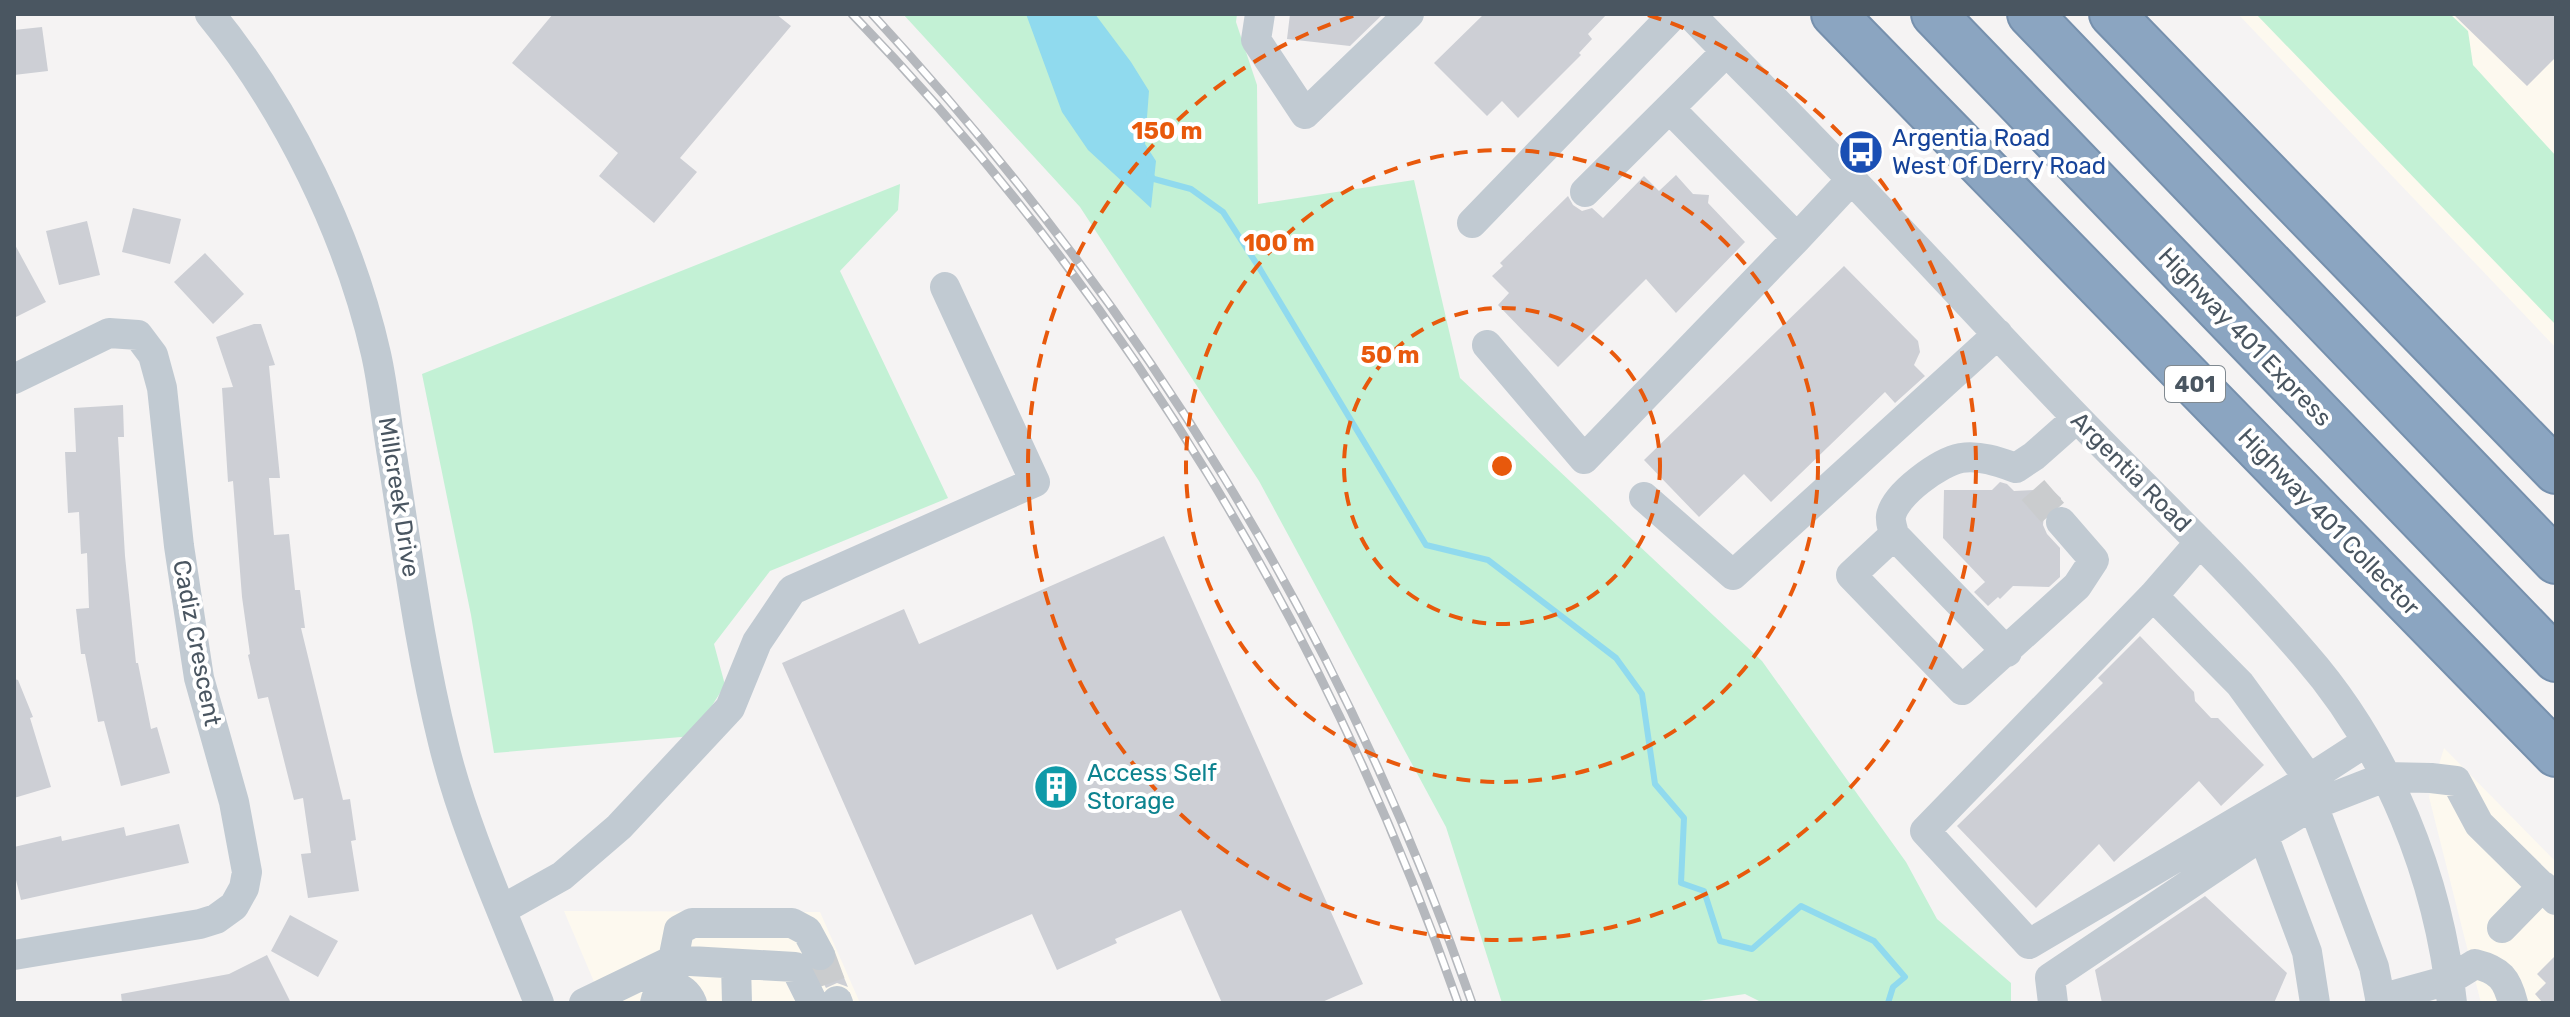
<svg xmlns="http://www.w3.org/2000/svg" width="2570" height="1017" font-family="Rubik,sans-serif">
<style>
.commercial{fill:#fdf9ef}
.green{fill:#c3f1d5}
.water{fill:#90daee}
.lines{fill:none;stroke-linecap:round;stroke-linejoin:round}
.stream{stroke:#90daee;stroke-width:6}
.building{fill:#cdcfd5}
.minor-tunnel{stroke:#caccce;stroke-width:30;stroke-dasharray:30 15;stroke-linecap:butt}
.highway-casing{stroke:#7690ad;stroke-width:48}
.minor{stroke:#c1cad2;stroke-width:30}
.highway{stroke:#8ba5c1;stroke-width:44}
.rail-casing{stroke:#b5b8bd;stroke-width:9}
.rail{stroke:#fff;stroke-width:6;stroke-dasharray:18;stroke-linecap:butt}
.ring{fill:none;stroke:#e8590c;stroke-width:4;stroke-dasharray:14 10}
.labels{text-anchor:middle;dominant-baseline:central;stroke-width:8;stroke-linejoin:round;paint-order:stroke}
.shield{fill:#fff;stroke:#808990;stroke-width:2}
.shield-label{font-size:22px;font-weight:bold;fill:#4a5661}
.transit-label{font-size:24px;fill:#164399;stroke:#fff;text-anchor:start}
.street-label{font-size:24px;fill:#4a5661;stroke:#fff}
.culture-label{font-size:24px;fill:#0d838f;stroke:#fff;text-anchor:start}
.centre{fill:#e8590c;stroke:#fff;stroke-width:4}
.ring-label{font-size:24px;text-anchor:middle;font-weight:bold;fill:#e8590c;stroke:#fff;stroke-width:8;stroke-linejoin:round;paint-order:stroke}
</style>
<rect width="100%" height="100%" fill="#f5f3f3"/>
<path class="commercial" d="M2238,14h318v334z
M2444,748l112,114v141h-75l-52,-206z
M564,911l256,1 40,91h-257z"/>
<path class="green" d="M903,14h334l-1,8 21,63 1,119 156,-24 46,198 302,283 144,201 31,57 74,64v20h-248l-18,-9 -60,9h-183l-56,-176 -187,-346 -179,-274z
M2256,14h194l18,17 5,34 83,91v169z
M900,184l-2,26 -58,61 108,227 -178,73 -56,73 11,41 -32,51 -199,17 -23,-138 -49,-241z"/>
<path class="water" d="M1026,14h69l36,48 18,29 -4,53 11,17 -5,47 -63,-58 -26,-38z"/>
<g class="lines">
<path class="stream" d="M1149,174l5,5 37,10 32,23 37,57 166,276 62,15 128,98 26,36 13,90 29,34 -3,65 23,8 16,50 32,8 49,-43 73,35 31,36 -12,10 -5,16"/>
</g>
<path class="building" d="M553,14h223l15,12 -111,132 17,14 -43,51 -55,-47 19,-23 -106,-90z
M1290,14h93l-33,32 -63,-7z
M1484,14h123l-19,20 4,5 -13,14 2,2 -63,63 -16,-17 -15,15 -53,-53z
M2453,14h103v43l-29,29z
M42,27l6,44 -34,4v-45z
M1676,175l17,19 16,1 -1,8 37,39 -69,71 -30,-34 -88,88 -60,-62 11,-12 -17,-17 11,-10 -3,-3 68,-67 5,9 9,6 10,-3 11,10 41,-42 15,15z
M133,208l48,11 -11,45 -48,-12z
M87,221l13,54 -41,10 -13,-54z
M14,243l32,59 -32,16z
M205,253l39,41 -31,30 -39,-42z
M1844,266l74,75 2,11 -6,13 11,11 -30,27 -10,-11 -114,110 -27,-28 -45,43 -55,-57z
M254,324h7l14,41 -6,1 11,112h-11l5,57 15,-1 6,56h5l5,38h-4l42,172 7,-1 6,41 -5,1 8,50 -51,7 -7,-44 10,-1 -8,-55 -9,2 -26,-103 -10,2 -10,-44 2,-1 -8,-57 -9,-116 -5,1 -6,-94 11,-1 -17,-50z
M123,405l1,32h-6l7,119 11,107h2l13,66 6,-2 13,46 -49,13 -17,-65 -6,1 -13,-68h-4l-5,-45 13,-1 -2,-55 -6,1 -2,-42 -11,1 -3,-61h11l-2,-44z
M2000,482l7,2 7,7 37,-2 10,9v6l-11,4 -6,7 -1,10 4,9 13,14v29l-11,10 -36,-1 -13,13 -2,-2 -10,9 -14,-14 11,-10 -42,-44 1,-48h48z
M1164,536l199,448 -43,19h-98l-41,-93 -66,29 2,4 -60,27 -25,-56 -117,51 -133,-302 122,-54 15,35z
M2140,636l54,56 1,9 16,17h7l46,47 -43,41 -22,-25 -85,81 -15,-18 -63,64 -79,-82 146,-143 -5,-5z
M14,679l4,1 15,37 -3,1 21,69 -37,11z
M179,824l10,39 -168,37 -7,-28v-25l47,-11 1,5 62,-14 2,9z
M2205,896l82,77 -13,30h-172l-7,-33z
M290,915l48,26 -20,36 -47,-26z
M267,955l24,48h-169l-1,-9 108,-20z
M2556,955v48h-13l-8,-9 11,-11 -9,-9z
M837,961l11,26 -11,-4 -11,5 -8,-15 11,-3z"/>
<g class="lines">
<path class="minor-tunnel" d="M2033,490l28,32
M820,955l17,46"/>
<g class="highway-casing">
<path id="highway" d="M1834,14l722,740
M1934,14l622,645
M2030,14l526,547
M2112,14l444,457"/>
</g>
<path class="minor" d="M210,14c77,94 139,221 166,340 7,31 10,64 15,95 16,98 28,197 52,293 21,87 63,177 96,261
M1260,14l-4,26 49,74 104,-100
M1690,14c53,55 108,109 161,165 75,78 148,158 224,237 76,79 158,155 230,239 83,95 134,223 147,348
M1670,109l127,129 55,-59
M1585,192l141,-140
M1472,223l202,-209
M1487,345l97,114 213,-221
M14,379l95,-46 29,2 15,20 9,33 17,158 20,132 35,124 13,70 -3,16 -10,18 -18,13 -16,5 -186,31
M1644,497l89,78 265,-241
M2061,522l33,38 -17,26 -115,104 -111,-115 43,-40c-1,-6 -4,-13 -3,-19 4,-22 49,-54 70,-58 19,-3 38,4 55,10l18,-12 43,-38
M1894,535l113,117
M2153,596l87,88 69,95 -280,165 -104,-113 228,-235 47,-54
M2309,779l57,-37
M2313,805l61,162 7,36
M2263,835l44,117 8,51
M503,909l59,-33 57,-49 111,-119 27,-66 35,-52 243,-108 -90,-195
M2502,928l41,-42
M673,960l6,-30 13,-7h100l15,8 13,24
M736,965l1,38
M2380,999l69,-19 26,-16c25,6 32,15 38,39
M837,1001l1,2
M584,1003l89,-43 122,7 18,36
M655,1003c5,-24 29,-20 37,0
M2053,1003l-3,-25 213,-143 50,-30 72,-28 46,1 25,3 23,43 77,76"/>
<use href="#highway" class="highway"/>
<g class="rail-casing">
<path id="rail" d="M852,14c272,280 477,621 606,989
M872,14c269,291 469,614 600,989"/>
</g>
<use href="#rail" class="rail"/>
</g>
<g class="ring">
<circle cx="1502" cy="466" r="158"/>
<circle cx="1502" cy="466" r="316"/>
<path d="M1648 15A474 474 0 1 1 1356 15"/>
</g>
<defs>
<g id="bus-disc" transform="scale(2.3)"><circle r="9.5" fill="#1a4fb4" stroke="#fff"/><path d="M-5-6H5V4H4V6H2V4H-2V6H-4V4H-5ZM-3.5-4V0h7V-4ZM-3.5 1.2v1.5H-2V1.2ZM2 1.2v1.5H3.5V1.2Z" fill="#fff"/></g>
<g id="building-disc" transform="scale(2.3)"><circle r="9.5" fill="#0f9aa8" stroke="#fff"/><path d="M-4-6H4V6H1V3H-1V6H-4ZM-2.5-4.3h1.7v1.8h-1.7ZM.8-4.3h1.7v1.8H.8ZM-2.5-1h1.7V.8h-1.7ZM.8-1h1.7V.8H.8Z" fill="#fff"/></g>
</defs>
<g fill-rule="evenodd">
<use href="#bus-disc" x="1861" y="152"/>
<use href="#building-disc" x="1056" y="787"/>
</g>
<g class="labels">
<rect class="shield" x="2165" y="366" width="60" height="36" rx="6"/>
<g class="shield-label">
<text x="2195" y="384">401</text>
</g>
<g class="transit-label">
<text x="1892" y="138">Argentia Road<tspan x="1892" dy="28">West Of Derry Road</tspan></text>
</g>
<g class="street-label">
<text transform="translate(2245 337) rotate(46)">Highway 401 Express</text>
<text transform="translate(2131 472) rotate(45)">Argentia Road</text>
<text transform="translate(399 497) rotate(81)">Millcreek Drive</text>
<text transform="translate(2329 522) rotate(46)">Highway 401 Collector</text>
<text transform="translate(197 643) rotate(79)">Cadiz Crescent</text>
</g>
<g class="culture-label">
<text x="1087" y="773">Access Self<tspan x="1087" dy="28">Storage</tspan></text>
</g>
</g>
<circle cx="1502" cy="466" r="12" class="centre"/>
<g class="ring-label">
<text x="1167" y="139">150 m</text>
<text x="1279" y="251">100 m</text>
<text x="1390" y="363">50 m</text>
</g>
<rect width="2570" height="1017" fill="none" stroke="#4a5661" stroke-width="32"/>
</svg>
